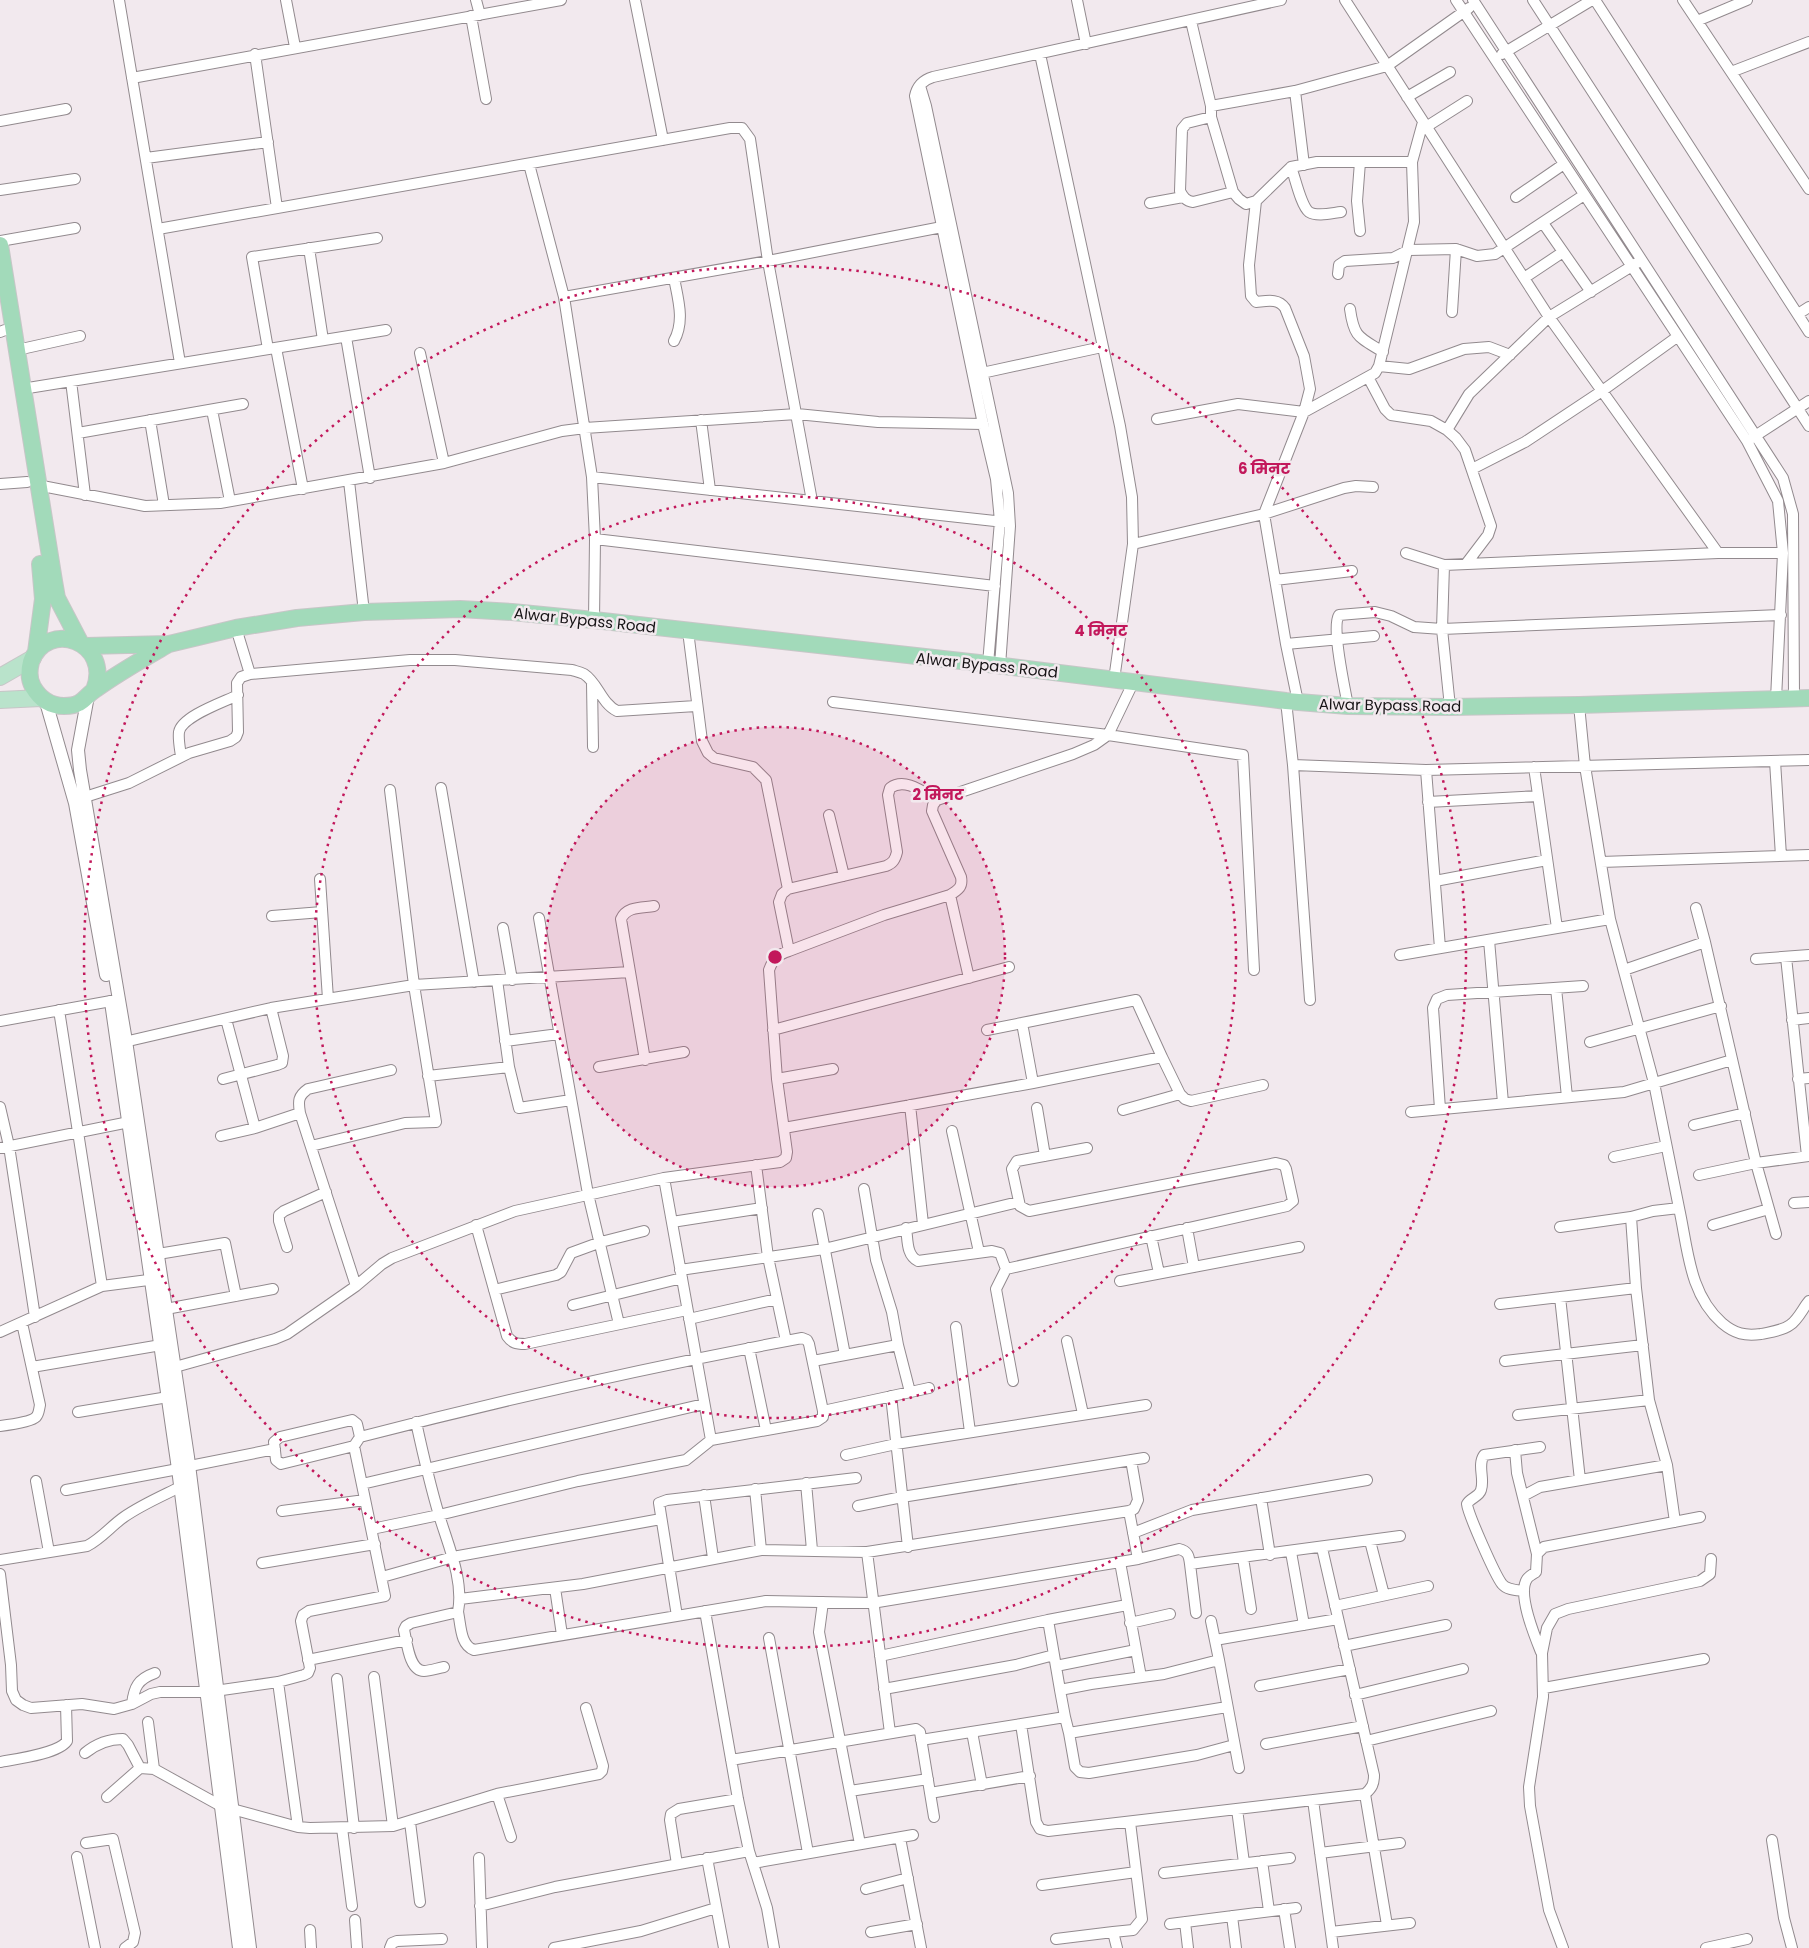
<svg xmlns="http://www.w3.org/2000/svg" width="1809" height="1948" font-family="Poppins,'Noto Sans Devanagari',sans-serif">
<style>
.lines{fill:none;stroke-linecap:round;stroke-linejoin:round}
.minor-casing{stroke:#928a8e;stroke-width:12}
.tertiary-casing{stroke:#928a8e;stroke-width:14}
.primary-casing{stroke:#c7c6c7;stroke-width:18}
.trunk-casing{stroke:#c7c6c7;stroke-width:18}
.minor{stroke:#fff;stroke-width:10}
.tertiary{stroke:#fff;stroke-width:12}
.primary{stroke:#b9e3cb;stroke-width:16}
.trunk{stroke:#a2daba;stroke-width:16}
.ring{fill:none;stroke:#c2185b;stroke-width:2.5;stroke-dasharray:2.5 5}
.labels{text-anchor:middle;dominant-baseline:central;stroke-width:5;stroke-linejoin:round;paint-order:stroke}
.street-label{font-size:15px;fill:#161315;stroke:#f2e9ee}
.centre{fill:#c2185b;stroke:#f2e9ee;stroke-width:2.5}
.ring-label{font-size:15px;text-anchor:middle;font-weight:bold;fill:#c2185b;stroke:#f2e9ee;stroke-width:5;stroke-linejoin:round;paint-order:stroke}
</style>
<rect width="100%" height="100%" fill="#f2e9ee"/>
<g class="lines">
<g class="minor-casing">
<path id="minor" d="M119,0l61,363
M286,0l9,47
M476,0l4,15
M635,0l28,140
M1077,0l9,44
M1345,0l204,317 169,236
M1456,0l291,441 31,60 5,52 -7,146
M1473,0l310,478 10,36 1,184
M1533,0l276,426
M1595,0l214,332
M1683,0l126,189
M471,16l15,83
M1191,21l20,85v11l22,75 6,7 7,5 10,-3
M1697,21l50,-21
M255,54l22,154
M1040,54l80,372 12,71 1,47 -19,136
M1502,54l90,-54
M1731,72l78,-30
M132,78l429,-78
M920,86l6,20 82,387 2,33 -10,140
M1295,91l9,74
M1407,97l43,-25
M1211,106l84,-15 92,-25 82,-58
M1211,117l-24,6 -5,6 -2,62c3,6 6,10 13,11l40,-10
M0,121l66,-12
M1426,127l41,-26
M146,158l122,-16
M1360,162l-3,39 3,30
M529,164l35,133 28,180 3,62 -1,81
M1291,167c4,10 10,39 18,45 8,5 23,1 32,0
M0,190l75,-11
M1516,197l48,-33
M1150,203l33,-6
M1543,223l48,69
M158,229l572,-101h12l8,11 18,122 44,240
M0,241l75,-13
M309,248l14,92
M1338,274l1,-9 6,-4 48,-3 16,-8 47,-1 21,7 18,-2 89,-59
M674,278c4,21 11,43 0,63
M1524,278l39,-26
M564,297l204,-36 179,-35
M1350,309c4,29 9,28 33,43
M1452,312l4,-63
M1798,314l11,-7
M0,332l5,-2
M346,337l24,141
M276,348l27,141
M268,349l-16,-92 125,-19
M17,350l63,-14
M420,353l24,110
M1379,366l30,3 55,-20 25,-2 21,8
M982,373l120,-26
M1368,377l17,32 6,6 40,6 16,9 9,8 9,12 26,76 -3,9 -22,29
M71,381l14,114
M22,389l364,-59
M212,410l18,91
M1157,419l81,-15 66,8 71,-39 4,-7 35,-144 -2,-60 11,-40
M150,420l14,85
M701,420l9,70
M1447,430l22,-36 80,-77 88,-54
M78,433l165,-29
M1752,438l57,-37
M1472,469l53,-27 77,-51 75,-54
M592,477l412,45
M349,481l15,131
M0,484l27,-2
M37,485l108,21 75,-3 224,-40 118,-32 23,-3 212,-14 81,8 105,2
M595,539l400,47
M1133,544l131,-30 80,-26 12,-2 17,1
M1406,553l38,12 274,-12h65
M1444,565l-2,64 8,78
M1275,580l77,-9
M236,628l14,46 160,-14h45l117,10c3,1 8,2 12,4 14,9 17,29 33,37l79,-5
M1286,644l88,-8
M988,664l12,-143 -4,-42 -13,-55 -68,-328c2,-10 8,-16 18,-19l348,-77
M592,683l1,64
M1286,701l7,64 17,235
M833,702l275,33 135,20 11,215
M1298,702l-12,-58 -22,-130 40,-102 6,-23 -6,-33 -19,-48c-7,-10 -18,-7 -29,-6l-5,-6 -2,-31 7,-64 35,-34 26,-5h95
M1579,705l6,61 25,153 44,164 25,125 -26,3 -22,6 5,71 13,112 18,65 8,57
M1348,706c-3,-17 -17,-79 -9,-91l36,-3 16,4 23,11 28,2 339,-14
M181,756c-1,-7 -3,-17 -2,-24 3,-16 45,-30 59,-37
M1775,761l6,95
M1293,765l133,5 383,-10
M1534,767l23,161
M1426,770l14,178
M441,788l33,194
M85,797l44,-14 60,-30 41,-12 6,-4 2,-5 -1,-49 4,-6 9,-3
M1428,802l110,-6
M829,815l15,61
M1601,862l208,-7
M320,879l8,120
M1435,881l112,-21
M788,889l98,-23c7,-3 9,-6 11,-14l-9,-57 2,-7c15,-11 33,4 47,12
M950,895l19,83
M1696,908l9,34
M272,916l50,-4
M539,918l49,276 31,130
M503,928l9,52
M1489,940l14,163
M789,951l95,-36 66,-20c8,-5 13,-8 11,-18l-29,-66 1,-6 4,-5 136,-46 21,-9 14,-10 25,-52
M1400,955l210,-36
M1786,957l21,199
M1756,959l53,-4
M1624,970l81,-28 51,221 20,71
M497,980l12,87 10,41 52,-8
M1556,988l11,109
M59,1010l43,276
M226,1019l29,109
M1792,1020l17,-2
M0,1021l111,-20
M773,1030l236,-63
M987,1030l35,-7
M505,1041l54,-7
M1590,1042l131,-36
M120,1043l151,-35 143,-23 216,-13
M645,1060l-24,-141c6,-13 21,-11 33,-13
M599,1067l85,-15
M428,1076l81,-9
M223,1079l54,-14 5,-2 1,-7 -12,-48
M777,1079l56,-10
M1798,1079l11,-1
M1033,1083l-11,-60 114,-23 26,57
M910,1105l13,119
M0,1107l9,39 26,171
M1037,1108l8,48
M1440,1109l-7,-101 4,-9 10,-4 136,-9
M1123,1110l57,-16
M1411,1112l213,-20 108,-32
M1694,1125l51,-12
M784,1128l249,-45 129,-26 18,37 5,5 6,2 72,-16
M952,1131l27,121
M221,1136l34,-8 45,-15
M311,1146l94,-23 31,-1 -22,-137 -24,-195
M0,1148l134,-27
M1614,1157l52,-11
M756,1165l12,92 18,84
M1699,1175l57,-12 53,-7
M664,1178l47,262
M1794,1203l15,-1
M1679,1208c9,41 10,86 43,115 13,11 23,13 39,11 9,-2 21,-3 29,-9 8,-5 13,-17 19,-24
M818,1214l27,141
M672,1222l90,-14
M476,1225l31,111c5,7 9,8 18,8l162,-34
M1713,1225l56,-16
M1560,1227l71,-10
M906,1228c2,12 0,27 12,33l74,-10 8,2 6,16 281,-63 6,-5 -7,-32 -2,-4 -8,-2 -247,48 -9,-5 -8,-37 5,-8 70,-13
M1187,1228l7,39
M1151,1236l8,37
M287,1247l-8,-26v-6l5,-4 42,-19
M158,1254l67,-11 11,53
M1006,1269l-10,20 17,92
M680,1270l144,-21 194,-47
M1120,1281l179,-34
M356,1286l-56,-173c-2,-12 -2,-17 8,-24l83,-19
M494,1290l62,-15 5,-3 10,-19 30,-11 43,-11
M1560,1297l20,183
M1500,1304l136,-16
M573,1305l109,-27
M166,1309l107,-20
M689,1319l88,-20
M956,1327l14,105
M0,1332l102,-46 54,-7
M1067,1341l16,73
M898,1345l12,47
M749,1348l17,82
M813,1361l85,-16 -6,-33 -16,-52 -12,-71
M1505,1361l138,-16
M32,1367l129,-22
M168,1369l107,-30 12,-5 69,-48 26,-22 10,-6 123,-47 149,-33 116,-16 6,-4 1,-6 -10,-73 -8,-109c4,-11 8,-15 20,-19l-10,-49 3,-8 6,-5 -22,-109 -13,-13 -39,-9 -6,-5 -6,-12 -14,-110
M891,1396l17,151
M823,1411l106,-23
M78,1412l90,-15
M1518,1415l131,-15
M416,1422c7,32 14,63 23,93 9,30 25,65 19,97l-47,11 -5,3 -2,4c3,12 5,41 20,41 6,0 14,-3 20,-4
M0,1426c8,-1 31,-4 36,-9 3,-3 3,-8 4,-12l-18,-82
M360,1437l-3,-13 -5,-4 -72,17 -6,5 2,18 5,4 73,-18 6,-9c147,-38 294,-71 442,-99l5,2 2,4 14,67v6l-6,4 -106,19 -25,20 -108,21 -139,34 -67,14
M1515,1450l2,23 20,81
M846,1455l50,-11 250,-39
M190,1466l85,-17
M36,1481l13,71
M806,1483l6,67
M362,1484l342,-80
M755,1489l6,61
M66,1490l112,-21
M704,1495l9,63
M1523,1496l17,-9 127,-22
M1261,1498l9,57
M858,1506l44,-9 242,-39
M282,1511l83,-11
M1129,1511l9,48
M1133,1533l59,-23 175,-30
M1370,1541l14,54
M1322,1548l52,227c0,9 -2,13 -9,19
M867,1552l23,181
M1291,1552l13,73
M1243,1558l8,51
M0,1560l87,-14c15,-8 24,-20 37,-29 17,-12 38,-21 56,-30
M1120,1562l21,115
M262,1563l113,-19
M1190,1564l6,49
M0,1574l11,91 1,26 4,9 7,5 8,3 51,-4 32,5 18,-5 19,-10 9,-2h48l70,-10 26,-7 4,-2 2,-5 -9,-47 2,-6 6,-4 76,-15 -31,-150
M382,1577l71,-20 208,-38
M555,1588l7,47
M1524,1591c-8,-1 -17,-1 -22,-7 -7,-9 -34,-70 -35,-80 3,-6 12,-7 14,-14 4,-11 -4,-25 3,-35l56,-8
M460,1599l123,-15 178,-34 106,2 262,-41 5,-2 4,-9 -7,-40
M823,1602l-4,30 41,212
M1335,1606l93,-20
M705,1611l33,188 11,52 18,57 7,40
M458,1612c3,13 2,33 16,38l292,-49 106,2 266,-44 41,-10c9,2 10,7 11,15l210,-28
M677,1616l-18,-113 8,-3 189,-22
M1211,1621l8,39
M1130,1623l40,-9
M769,1638l39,215
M1215,1640l123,-21
M1344,1646l102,-21
M1541,1652c-6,-15 -24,-58 -14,-73 1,-2 6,-5 9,-7l1,-18 7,-7 156,-30
M880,1656l168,-36
M308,1660l99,-20
M1056,1666l80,-16
M374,1677l19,149
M337,1679l17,149
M278,1682l20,145
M1260,1686l90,-17
M1544,1688l160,-29
M884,1689l132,-24 38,-10
M1060,1690l-12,-70 79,-15
M1355,1695l108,-26
M132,1704c2,-17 6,-25 23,-31
M1065,1717l-5,-27 31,-6 73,-10 55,-14 20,108
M148,1722l6,47
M1021,1724l15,98 4,7 8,2 317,-37 22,131
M972,1732l10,53
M1069,1733l6,34 5,5 9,1 108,-18 37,-10
M921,1740l144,-23 4,16 158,-26
M1366,1741l125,-30
M1266,1744l97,-18
M85,1753c11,-9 23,-14 38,-14l5,6 12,23 14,1 67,37 77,21 12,1 83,-2 104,-32 102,-20 3,-3 1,-5 -17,-58
M731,1760l185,-31 4,3 14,85
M0,1762c16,-3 58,-8 67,-21l-1,-36
M850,1791l78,-12
M930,1793l100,-17
M497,1794l14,43
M107,1797l33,-29
M1313,1800l20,148
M1237,1809l7,54
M410,1822l10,80
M342,1828l10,78
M900,1838l21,110
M1772,1840l12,78 8,30
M86,1843l27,-4 22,94 -2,9 -8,6
M1320,1853l80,-10
M77,1857l18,91
M479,1858l3,90
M707,1858l17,90
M1262,1861l7,50
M753,1863l160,-28
M677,1864l-7,-44 1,-6 8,-5 59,-10
M1164,1873l126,-15
M1042,1885l94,-13
M866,1889l42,-11
M480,1906l75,-19 194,-36
M1284,1909l6,39
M1232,1916l4,32
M355,1920l2,28
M1185,1922l3,26
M1170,1924l126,-16
M310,1930l1,18
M871,1932l46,-8
M1331,1932l79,-9
M1056,1939l57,-7
M390,1948l2,-5 5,-2 45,-2
M554,1948l87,-17 75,-23
M1117,1948l-4,-16 20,-2 9,-11 -12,-97
M1563,1948l-14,-38 -19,-104 -1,-19 14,-90 -1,-44 5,-25 8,-14 13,-5 132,-28 10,-7 1,-15
M1706,1948l41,-9"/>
</g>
<g class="tertiary-casing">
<path id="tertiary" d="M88,696l-10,54 2,20 46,271 62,416 62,491
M46,702l29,101 31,172
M111,1002l67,467 61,479"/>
</g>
<g class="primary-casing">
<path id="primary" d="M0,677l33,-19
M0,700l41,-2"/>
</g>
<g class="trunk-casing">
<path id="trunk" d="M0,245l54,336 3,17 24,46
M86,646l83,-2 67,-16 61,-10 67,-6 96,-3 52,3 82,8 394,44 298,37 62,5 102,1 129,-2 230,-7
M36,652l7,-53 -3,-35
M94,690c19,-48 -47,-72 -63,-28 -2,8 -2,18 2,25 7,12 17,19 31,19 5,0 10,0 15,-3 6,-3 10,-10 17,-14 22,-16 47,-30 71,-44"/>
</g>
<use href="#minor" class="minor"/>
<use href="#tertiary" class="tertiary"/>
<use href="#primary" class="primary"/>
<use href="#trunk" class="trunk"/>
</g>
<circle cx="775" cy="957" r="230" fill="#c2185b" fill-opacity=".12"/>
<g class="ring">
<circle cx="775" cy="957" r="230"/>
<circle cx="775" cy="957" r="461"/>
<circle cx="775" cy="957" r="691"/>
</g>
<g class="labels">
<g class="street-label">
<text transform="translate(585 620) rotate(6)">Alwar Bypass Road</text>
<text transform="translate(987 665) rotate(6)">Alwar Bypass Road</text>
<text transform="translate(1390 705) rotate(1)">Alwar Bypass Road</text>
</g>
</g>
<circle cx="775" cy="957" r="8" class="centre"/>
<g class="ring-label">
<text x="1264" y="474">6 मिनट</text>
<text x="1101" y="636">4 मिनट</text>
<text x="938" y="800">2 मिनट</text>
</g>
</svg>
